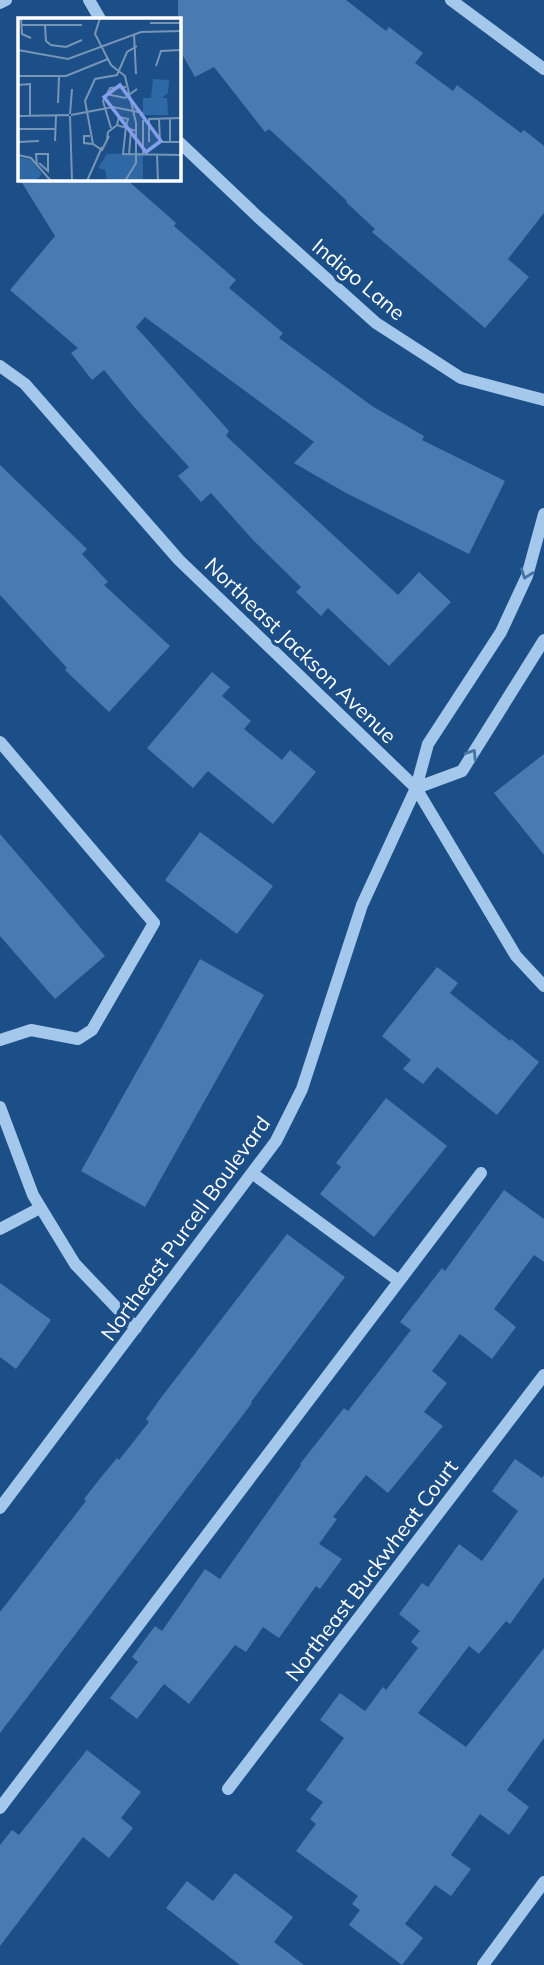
<svg xmlns="http://www.w3.org/2000/svg" width="544" height="1965" font-family="Mulish,sans-serif">
<style>
.building{fill:#497bb2}
.lines{fill:none;stroke-linecap:round;stroke-linejoin:round}
.minor{stroke:#a4c7ec;stroke-width:12}
.oneway{stroke:#4573a5}
.labels{text-anchor:middle;dominant-baseline:central;stroke-width:7;stroke-linejoin:round;paint-order:stroke}
.street-label{font-size:21px;fill:#fff;stroke:#1c4f87}
.inset-road{fill:none;stroke:#7795b7;stroke-width:2}
.view{fill:#839eea;fill-opacity:0.15;stroke:#839eea;stroke-width:3.5}
.inset-edge{fill:none;stroke:#fff;stroke-width:3.5}
</style>
<rect width="100%" height="100%" fill="#1c4f87"/>
<path class="building" d="M178,0h168l40,31 3,-4 34,26 -8,10 38,28 4,-6 64,48 3,-3 20,16v67l-36,46 21,18 -44,51 -113,-96 3,-3 -29,-27 1,-1 -78,-72 -4,3 -51,-65 -19,10 -17,-30z
M19,178h106l51,45 -2,3 62,54 -7,8 54,45 -4,5 93,68 52,30 -2,4 83,41 -36,73 -123,-61 -52,-30 20,-21 -169,-125 -9,10 93,104 -3,5 172,159 21,-23 32,30 -62,64 -61,-58 -7,8 -25,-24 5,-5 -48,-47 -42,-47 -10,9 -23,-26 11,-9 -54,-59 -31,-38 -12,10 -21,-27 7,-5 -68,-58 45,-54z
M0,465l87,84 -5,5 26,28 -4,3 66,61 -61,66 -44,-42 2,-2 -67,-73z
M212,672l18,15 -8,9 29,25 -7,8 38,31 8,-10 26,22 -43,52 -65,-53 -15,17 -46,-40z
M544,754v101l-50,-62z
M200,832l73,54 -36,48 -72,-54z
M0,834l105,122 -50,43 -55,-63z
M200,959l64,36 -119,212 -64,-36z
M437,967l21,16 -8,10 60,48 1,-2 28,23 -42,53 -60,-48 -14,17 -20,-15 8,-9 -29,-24z
M386,1098l61,48 -73,91 -54,-43 21,-27 -5,-4z
M504,1190l40,29v43l-10,-7 -40,54 22,18 -24,32 -32,-25 -28,37 15,12 -23,29 19,14 -55,67 -22,-18 -33,42 4,2 -18,25 23,15 -22,30 -4,-3 -37,52 -16,-11 -17,25 -11,-7 -46,59 -25,-20 -27,35 -27,-21 28,-36 -6,-5 23,-31 7,5 43,-62 15,10 81,-114 -1,-1 44,-56 4,3 63,-81 -11,-8 42,-54 3,3z
M287,1234l58,43 -94,125 1,1 -252,330v-121l86,-111 -2,-2 18,-23 15,-18 2,2 30,-38 -3,-3 14,-20z
M0,1283l51,37 -35,49 -16,-12z
M515,1459l27,19 2,-3v102l-34,47 -4,-3 -27,33 -10,-8 -51,67 48,34 78,-99v90l-37,52 22,17 -20,28 -29,-21 -29,41 20,14 -20,27 -16,-11 -30,39 18,14 -21,27 -53,-40 11,-15 -8,-6 6,-8 -62,-45 20,-27 -6,-5 13,-17 -17,-12 38,-52 -24,-18 20,-27 25,18 18,-24 3,3 32,-42 -7,-6 9,-11 -21,-17 23,-31 6,4 31,-43 23,17 36,-50 -26,-20z
M87,1750l54,42 -20,26 12,10 -24,30 -26,-21 -83,109v-101l12,-15 7,5z
M235,1873l58,44 -19,25 30,23h-64l-74,-57 21,-27 26,20z"/>
<g class="lines">
<path class="minor" d="M89,0l11,19
M451,0l93,69
M0,3l6,-3
M178,141l80,76 118,106 85,55 83,22
M0,366l25,18 154,176 237,228 100,168 28,30
M0,742l154,181 -62,107 -14,9 -47,-9 -31,10
M416,788l46,-17 82,-131
M0,1107l33,88 42,69 61,64
M252,1173l147,108
M0,1229l40,-21
M0,1508l276,-367 26,-52 60,-184 54,-117 12,-44 73,-112 26,-56 17,-62
M228,1789l316,-414
M0,1808l481,-635
M483,1965l61,-83"/>
</g>
<defs><path id="oneway-chevron" d="M-2-3.5L2.5 0L-2 3.5" fill="none" stroke-width="1.6" stroke-linecap="round" stroke-linejoin="round" transform="scale(1.75)"/></defs>
<g class="oneway">
<use href="#oneway-chevron" transform="translate(526 574) rotate(110)"/>
<use href="#oneway-chevron" transform="translate(472 754) rotate(-57)"/>
</g>
<g class="labels">
<g class="street-label">
<text transform="translate(359 279) rotate(40)">Indigo Lane</text>
<text transform="translate(301 650) rotate(44)">Northeast Jackson Avenue</text>
<text transform="translate(185 1228) rotate(-54)">Northeast Purcell Boulevard</text>
<text transform="translate(371 1570) rotate(-53)">Northeast Buckwheat Court</text>
</g>
</g>
<g transform="translate(18 18)">
<rect width="163" height="163" fill="#1c4f87"/>
<path d="M135,61l16,1 -1,13 -6,5h5l1,17h-25v-17h8zM125,135v28h-36l-2,-11 -7,-2 9,-14zM0,139l13,3 11,14 -7,7h-17z" fill="#2f69a5"/>
<path class="inset-road" d="M3,0l1,16 9,4M82,0l-5,16 16,31 14,11 11,47v40l-11,18M132,5h31M3,7h61M27,7l1,16 5,4 15,2 16,-7M116,16l2,40M0,32l50,9 73,-27 40,-1M138,48l5,-15 20,-1M0,58h48l42,-17M0,67l12,-1v31M88,76l19,4 12,-9M40,85l1,-27M52,96l2,-25M53,97l42,-8 30,6M0,98l51,-1M52,98l2,65M152,100v24M141,101l1,23h21M99,107l2,-8 9,2 -2,7M108,108l-3,28 58,1M93,110l-8,-27 7,-13 16,-1M0,111h38M72,118h-6v7l8,1M91,118l-7,14 -9,-6 -8,-43 10,-22 22,-4 10,-23 10,-6M89,121l1,-7 9,-7 19,6M37,123l1,-26M0,124l21,-1M131,124v-23l32,-1M139,136l1,27M0,137l13,3 20,23M111,137l2,-25M125,137v-35M19,147l-1,-11h12v17l-9,-8M69,163l15,-34"/>
<path class="view" d="M102,67l41,56 -15,11 -42,-55z"/>
<rect width="163" height="163" class="inset-edge"/>
</g>
</svg>
